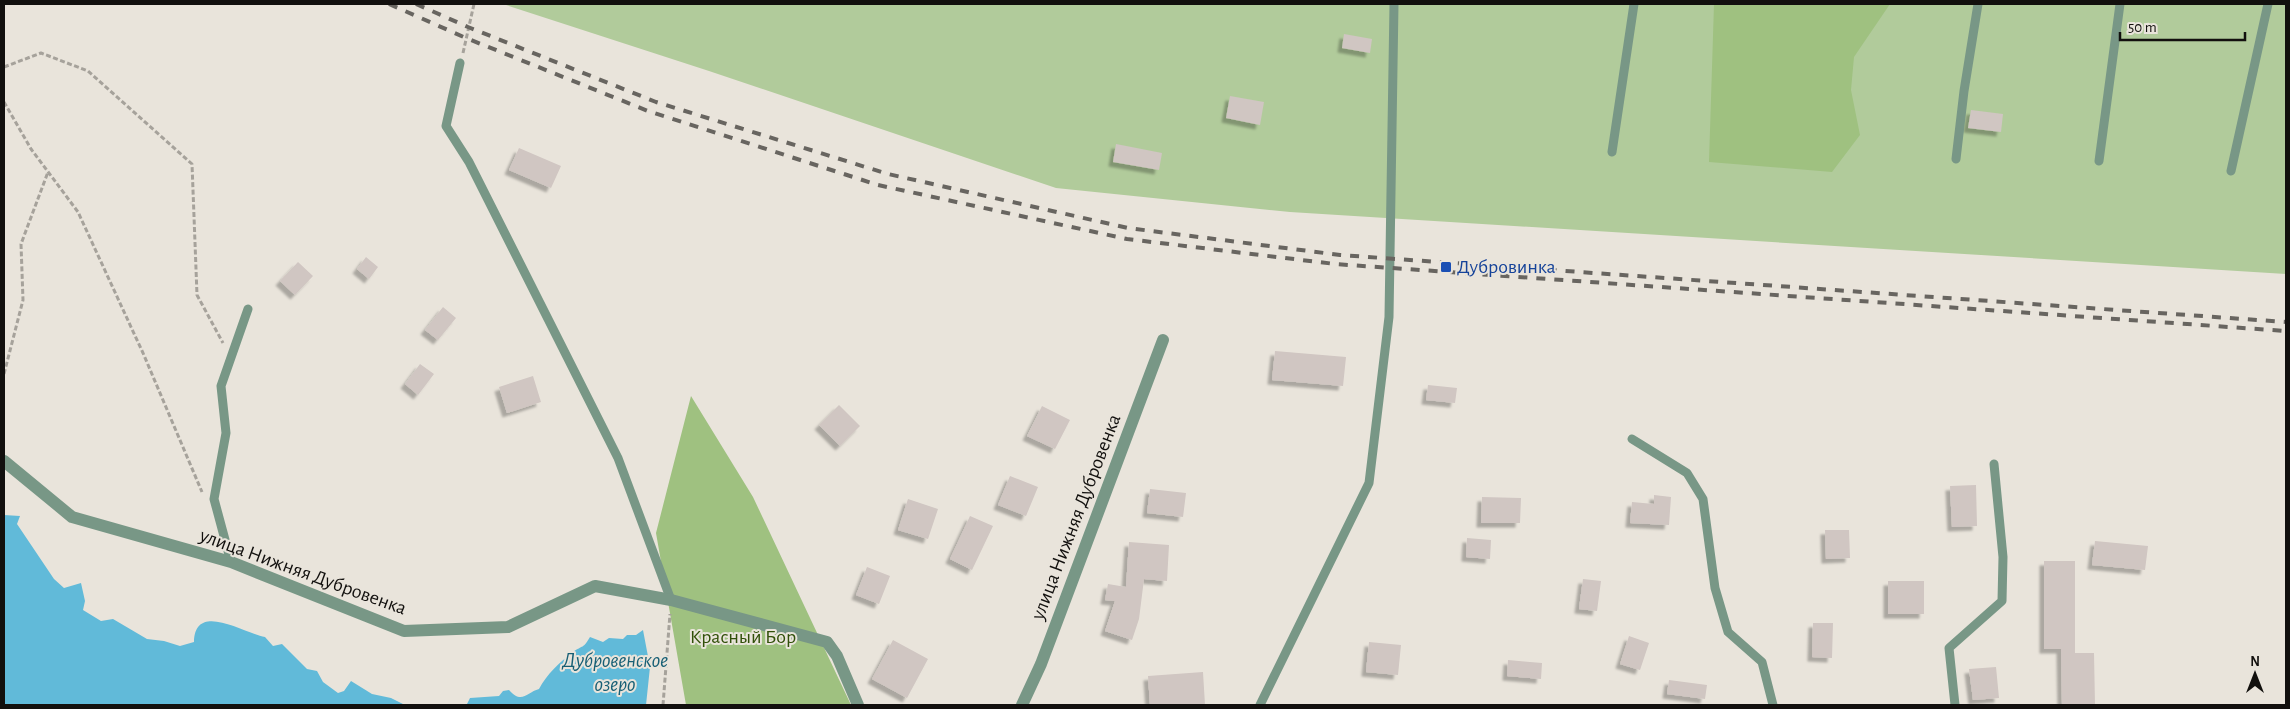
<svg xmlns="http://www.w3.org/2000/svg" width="2290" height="709" font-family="'Alegreya Sans',sans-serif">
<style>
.green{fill:#b1cb9b}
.forest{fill:#9fc180}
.water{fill:#61bad9}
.building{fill:#d0c6c2;filter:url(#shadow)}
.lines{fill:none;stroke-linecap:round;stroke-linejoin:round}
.path{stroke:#a6a29b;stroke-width:3;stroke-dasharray:5 2.5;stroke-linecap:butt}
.lane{stroke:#789786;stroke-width:9}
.street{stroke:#789786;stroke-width:12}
.rail{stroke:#686560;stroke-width:4;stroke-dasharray:9 9;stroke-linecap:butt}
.transit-dot{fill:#1a4fb4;stroke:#e9e4db;stroke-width:2}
.labels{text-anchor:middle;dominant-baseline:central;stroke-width:4;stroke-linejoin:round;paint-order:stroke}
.transit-label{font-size:20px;fill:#164399;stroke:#e9e4db;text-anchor:start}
.street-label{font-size:20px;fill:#12100e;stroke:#e9e4db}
.park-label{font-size:20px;fill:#315009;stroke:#e9e4db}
.water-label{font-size:21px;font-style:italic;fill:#175f75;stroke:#e9e4db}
</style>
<defs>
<filter id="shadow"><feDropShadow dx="-4.5" dy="4.5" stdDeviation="1" flood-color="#0004"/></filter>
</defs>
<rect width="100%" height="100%" fill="#e9e4db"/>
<path class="green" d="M503,4h1783v270l-996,-62 -234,-24 -347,-117z"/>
<path class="forest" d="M1714,4h176l-36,53 -3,33 9,45 -28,37 -123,-10z
M691,396l62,101 98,208h-165l-30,-172z"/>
<path class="water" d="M4,515l16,1 -3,8 37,55 10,9 17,-5 4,18 -2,9 18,11 12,-2 34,20 17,2 16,5 14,-4c1,-41 49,-9 71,-5l8,9 9,-2 25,25 10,2 6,11 15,11 6,-2 7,-10 21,13 19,4 12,6 -399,1z
M643,630l7,37 -4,38h-187l8,-1 3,-6 29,-2 4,-5 6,-1c13,15 18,2 30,-1 8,-15 20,-26 34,-37 10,-7 10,-3 17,-15l13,5 6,-4 14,1 4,-4h9z"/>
<path class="building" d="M1344,34l28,5 -2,14 -28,-5z
M1230,96l34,6 -4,23 -34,-7z
M1971,110l32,4 -2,18 -33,-4z
M1116,144l46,9 -3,17 -46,-8z
M519,148l42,18 -10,22 -42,-18z
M366,257l12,10 -9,12 -12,-10z
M298,262l15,14 -18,19 -15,-14z
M443,307l13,11 -18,22 -13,-10z
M1275,351l71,6 -3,29 -71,-6z
M420,364l14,10 -16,21 -13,-11z
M533,376l8,26 -34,11 -8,-26z
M1428,385l29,3 -2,15 -29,-3z
M839,405l21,21 -20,20 -21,-21z
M1042,406l28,14 -15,29 -28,-13z
M1010,476l28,11 -12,29 -28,-11z
M1976,485l1,41 -25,1 -2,-41z
M1150,489l36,4 -3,24 -36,-4z
M1654,495l17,2 -2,28 -39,-2 2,-21 22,2z
M1482,497l39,1 -1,25h-39z
M908,499l30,10 -10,30 -30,-9z
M970,516l23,10 -21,44 -22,-11z
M1825,530h24l1,28 -24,1z
M1467,538l24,2 -1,19 -24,-2z
M2095,541l53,5 -3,24 -53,-5z
M1129,542l40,3 -2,36 -23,-2 -5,40 -7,21 -27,-9 10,-30 -10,-1 3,-16 18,3z
M2044,561h31v92h19l1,52h-33l-1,-56h-17z
M867,567l23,9 -11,28 -23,-9z
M1583,579l18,2 -4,30 -18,-2z
M1888,581h36v33h-36z
M1813,623h20l-1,35 -20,-1z
M1629,636l20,7 -9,27 -20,-6z
M893,640l35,19 -21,39 -35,-19z
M1369,642l32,3 -3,30 -32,-3z
M1508,660l34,3 -1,16 -34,-3z
M1996,667l3,31 -26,2 -4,-31z
M1203,672l2,33h-55l-2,-29z
M1669,680l38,5 -2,14 -38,-5z"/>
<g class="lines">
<path class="path" d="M463,53l11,-49
M4,67l37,-14 47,18 104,93 5,131 26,48
M4,102l27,47 47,63 65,141 59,139
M4,374l19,-74 -2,-56 27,-72
M663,705l7,-91"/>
<path class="lane" d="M460,63l-14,63 23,36 149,296 53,142
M1612,152l22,-148
M1956,159l8,-68 14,-87
M2099,161l21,-157
M2231,171l37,-167
M1632,439l55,34 16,26 12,89 13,44 34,30 11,43
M231,562l-17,-63 12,-66 -5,-47 27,-77
M1260,705l109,-222 20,-166 5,-313
M1955,705l-6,-57 53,-47 1,-44 -9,-93"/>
<path class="street" d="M4,461l68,56 159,45 173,69 104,-4 87,-41 76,14 156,42 10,14 21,49
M1022,705l19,-41 122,-324"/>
<path class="rail" d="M389,4l77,34 182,73 230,74 249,54 208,25 951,67
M416,4l52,23 188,75 232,72 240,54 212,27 946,67"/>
</g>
<rect class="transit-dot" x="1440" y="261" width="12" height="12" rx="2.5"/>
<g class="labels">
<g class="transit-label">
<text x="1457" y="267">Дубровинка</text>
</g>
<g class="street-label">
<text transform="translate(1076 517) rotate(-69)">улица Нижняя Дубровенка</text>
<text transform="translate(303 572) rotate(20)">улица Нижняя Дубровенка</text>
</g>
<g class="park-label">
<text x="743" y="637">Красный Бор</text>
</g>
<g class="water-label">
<text x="615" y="660">Дубровенское<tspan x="615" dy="24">озеро</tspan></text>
</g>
</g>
<rect width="2290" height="709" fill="none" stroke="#12100e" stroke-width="10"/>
<g transform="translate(2255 674)" stroke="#e9e4db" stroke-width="4" paint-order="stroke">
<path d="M0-4L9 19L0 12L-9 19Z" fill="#12100e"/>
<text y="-8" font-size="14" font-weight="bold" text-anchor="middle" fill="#12100e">N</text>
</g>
<path d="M2120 32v8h125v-8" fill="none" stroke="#12100e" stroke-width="2.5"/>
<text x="2128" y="32" font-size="15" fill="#12100e" stroke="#e9e4db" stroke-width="4" paint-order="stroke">50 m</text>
</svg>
